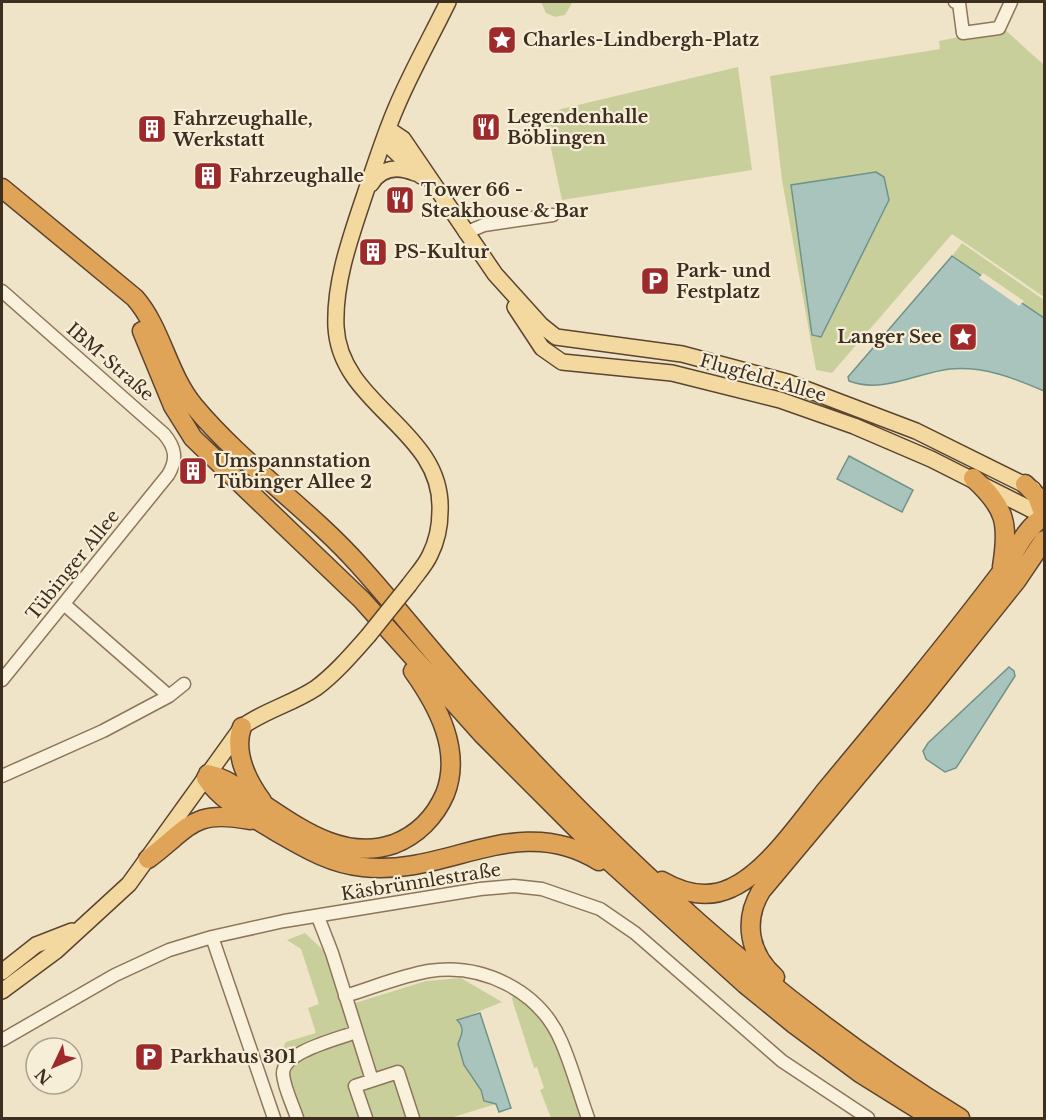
<svg xmlns="http://www.w3.org/2000/svg" width="1046" height="1120" font-family="'Libre Baskerville',serif">
<style>
.green{fill:#c9cf9b}
.water{fill:#a9c4bc;stroke:#6f938a;stroke-width:1.5}
.pier{fill:#f0e4c8}
.lines{fill:none;stroke-linecap:round;stroke-linejoin:round}
.minor-casing{stroke:#8d765c;stroke-width:15}
.major-casing{stroke:#5b4430;stroke-width:18}
.highway-casing{stroke:#5b4430;stroke-width:21}
.minor{stroke:#faf1dc;stroke-width:12}
.major{stroke:#f3d9a0;stroke-width:15}
.highway{stroke:#e0a458;stroke-width:18}
.major-bridge-casing{stroke:#5b4430;stroke-width:18;stroke-linecap:butt}
.major-bridge{stroke:#f3d9a0;stroke-width:15}
.labels{text-anchor:middle;dominant-baseline:central;stroke-width:4.5;stroke-linejoin:round;paint-order:stroke}
.poi-label{font-size:18px;font-weight:bold;fill:#3d2e20;stroke:#f7eed8;text-anchor:start}
.street-label{font-size:18px;fill:#3d2e20;stroke:#f7eed8}
</style>
<rect width="100%" height="100%" fill="#f0e4c8"/>
<path class="green" d="M541,2h31v1l-7,12 -10,2 -9,-4z
M1003,28l41,37v232l-92,-63 -120,139 -16,-3 -34,-190 -12,-104 170,-27 -1,-8z
M738,67l14,103 -190,30 -17,-80 16,-11z
M962,243l82,57v18l-92,-62z
M305,933l19,18 18,56 84,-26 35,-3 41,24 -44,18 3,4 2,11 -3,4c-1,23 18,39 24,62l12,3 -46,14h-155l-19,-57 10,-19 30,-9 -8,-25 11,-4 -18,-55 -14,-9z
M514,994l22,18 17,23 30,83h-32l-11,-28 4,-2 -7,-21 -3,1 -22,-69z"/>
<path class="water" d="M876,172l8,5 5,23 -68,137 -9,-2 -21,-150z
M952,256l92,62v73c-30,-13 -60,-25 -94,-22 -34,4 -67,25 -101,12l-1,-4z
M849,456l64,34 -11,22 -65,-33z
M1009,667l5,4 1,5 -59,92 -11,4 -19,-13 -3,-8 5,-8z
M480,1013l31,95 -12,4 -3,-8 -12,-3 -3,-11 -17,-25 -6,-21c3,-9 8,-15 -1,-24z"/>
<path class="pier" d="M983,273l41,28 -5,5 -40,-28z"/>
<g class="lines">
<g class="minor-casing">
<path id="minor" d="M955,2l4,1 4,30 36,-5 12,-26
M465,233l19,-8 69,-10
M2,291l162,143c11,13 14,25 4,41l-166,205
M169,696l15,-12
M2,776l101,-45 66,-35 -104,-91
M318,917l14,36 40,127
M212,937l62,181
M345,996c27,-8 55,-20 84,-25 53,-8 110,19 132,70 11,25 18,52 27,77
M2,1040l113,-65 54,-25 43,-13 72,-16 196,-32 34,-3 28,3 58,20 35,24 147,128 86,57
M297,1118c-4,-13 -13,-30 -14,-44 -1,-22 55,-35 73,-42
M366,1118l-11,-32 43,-14 15,46"/>
</g>
<g class="major-casing">
<path id="major" d="M388,129l15,10 92,135 46,51 15,12 126,17 105,28 129,49 117,58
M384,141l37,35
M371,184c10,-17 27,-18 44,-11
M515,307l27,41 20,14 110,11 108,27 74,26 77,33 113,57
M409,585c7,-10 16,-19 21,-30 7,-14 10,-29 10,-44 4,-81 -100,-105 -104,-184 -2,-45 15,-91 29,-133 10,-29 19,-58 31,-86 15,-36 35,-71 52,-106
M2,972l34,-27 36,-14
M2,991l54,-40 73,-67 113,-157c23,-17 50,-23 74,-39 20,-15 36,-34 52,-52"/>
</g>
<g class="highway-casing">
<path id="highway" d="M2,188l133,110c27,31 32,75 59,108 49,59 114,102 165,159 37,41 71,85 108,126 146,162 307,313 493,427
M142,331l31,75 20,32 169,162 121,135 125,125 137,124 49,40 66,49 72,45
M973,478c33,30 36,45 29,89
M1025,484l12,12 7,20
M242,727c-9,25 5,54 20,74
M208,774c16,3 28,13 41,21 43,27 90,68 145,49 23,-9 41,-27 51,-50 17,-43 -7,-88 -32,-123
M206,778c16,24 45,38 69,53 28,16 55,33 88,36 84,10 154,-57 236,-6
M148,859c43,-32 44,-50 102,-39
M662,881c21,12 46,18 69,7 36,-16 70,-67 95,-98 59,-71 118,-142 174,-216 14,-18 24,-46 44,-57
M775,977c-26,-23 -32,-56 -14,-86l159,-190 97,-121 27,-40"/>
</g>
<use href="#minor" class="minor"/>
<use href="#major" class="major"/>
<use href="#highway" class="highway"/>
<g class="major-bridge-casing">
<path id="major-bridge" d="M368,636l41,-51"/>
</g>
<use href="#major-bridge" class="major-bridge"/>
</g>
<defs>
<g id="sight-square" transform="scale(1.5)"><rect x="-9" y="-9" width="18" height="18" rx="4" fill="#9e2a2b" stroke="#f7eed8"/><path d="M0-6L1.8-2.2L6-1.7L2.9 1.2L3.7 5.4L0 3.3L-3.7 5.4L-2.9 1.2L-6-1.7L-1.8-2.2Z" fill="#fff"/></g>
<g id="restaurant-square" transform="scale(1.5)"><rect x="-9" y="-9" width="18" height="18" rx="4" fill="#9e2a2b" stroke="#f7eed8"/><path d="M-5-6h1v4h1v-4h1v4h1v-4h1v5L-1.5 .5V6h-2V.5L-5-1ZM5-6V6H3V1.5H1.5Q1.5-4 5-6Z" fill="#fff"/></g>
<g id="building-square" transform="scale(1.5)"><rect x="-9" y="-9" width="18" height="18" rx="4" fill="#9e2a2b" stroke="#f7eed8"/><path d="M-4-6H4V6H1V3H-1V6H-4ZM-2.5-4.3h1.7v1.8h-1.7ZM.8-4.3h1.7v1.8H.8ZM-2.5-1h1.7V.8h-1.7ZM.8-1h1.7V.8H.8Z" fill="#fff"/></g>
<g id="parking-square" transform="scale(1.5)"><rect x="-9" y="-9" width="18" height="18" rx="4" fill="#9e2a2b" stroke="#f7eed8"/><path d="M-3.5-5.5H1a3.5 3.5 0 0 1 0 7H-1V5.5H-3.5ZM-1-3.4V-.6H.8a1.4 1.4 0 0 0 0-2.8Z" fill="#fff"/></g>
</defs>
<g fill-rule="evenodd">
<use href="#sight-square" x="502" y="40"/>
<use href="#restaurant-square" x="486" y="127"/>
<use href="#building-square" x="152" y="129"/>
<use href="#building-square" x="208" y="176"/>
<use href="#restaurant-square" x="400" y="200"/>
<use href="#building-square" x="373" y="252"/>
<use href="#parking-square" x="655" y="281"/>
<use href="#sight-square" x="963" y="337"/>
<use href="#building-square" x="193" y="471"/>
<use href="#parking-square" x="149" y="1057"/>
</g>
<g class="labels">
<g class="poi-label">
<text x="523" y="40">Charles-Lindbergh-Platz</text>
<text x="507" y="117">Legendenhalle<tspan x="507" dy="21">Böblingen</tspan></text>
<text x="173" y="119">Fahrzeughalle,<tspan x="173" dy="21">Werkstatt</tspan></text>
<text x="229" y="176">Fahrzeughalle</text>
<text x="421" y="190">Tower 66 -<tspan x="421" dy="21">Steakhouse &amp; Bar</tspan></text>
<text x="394" y="252">PS-Kultur</text>
<text x="676" y="271">Park- und<tspan x="676" dy="21">Festplatz</tspan></text>
<text x="942" y="337" text-anchor="end">Langer See</text>
<text x="214" y="461">Umspannstation<tspan x="214" dy="21">Tübinger Allee 2</tspan></text>
<text x="170" y="1057">Parkhaus 301</text>
</g>
<g class="street-label">
<text transform="translate(110 362) rotate(41)">IBM-Straße</text>
<text transform="translate(763 378) rotate(16)">Flugfeld-Allee</text>
<text transform="translate(73 565) rotate(-51)">Tübinger Allee</text>
<text transform="translate(421 882) rotate(-9)">Käsbrünnlestraße</text>
</g>
</g>
<rect width="1046" height="1120" fill="none" stroke="#3d2e20" stroke-width="6"/>
<g transform="translate(54 1066) rotate(226)"><circle r="28" fill="#f7eed8" stroke="#ada18e" stroke-width="1.5"/>
<path d="M0-4.5L10 22L0 15L-10 22Z" fill="#9e2a2b"/>
<text y="-9" font-size="16" font-weight="bold" text-anchor="middle" fill="#3d2e20">N</text>
</g>
</svg>
